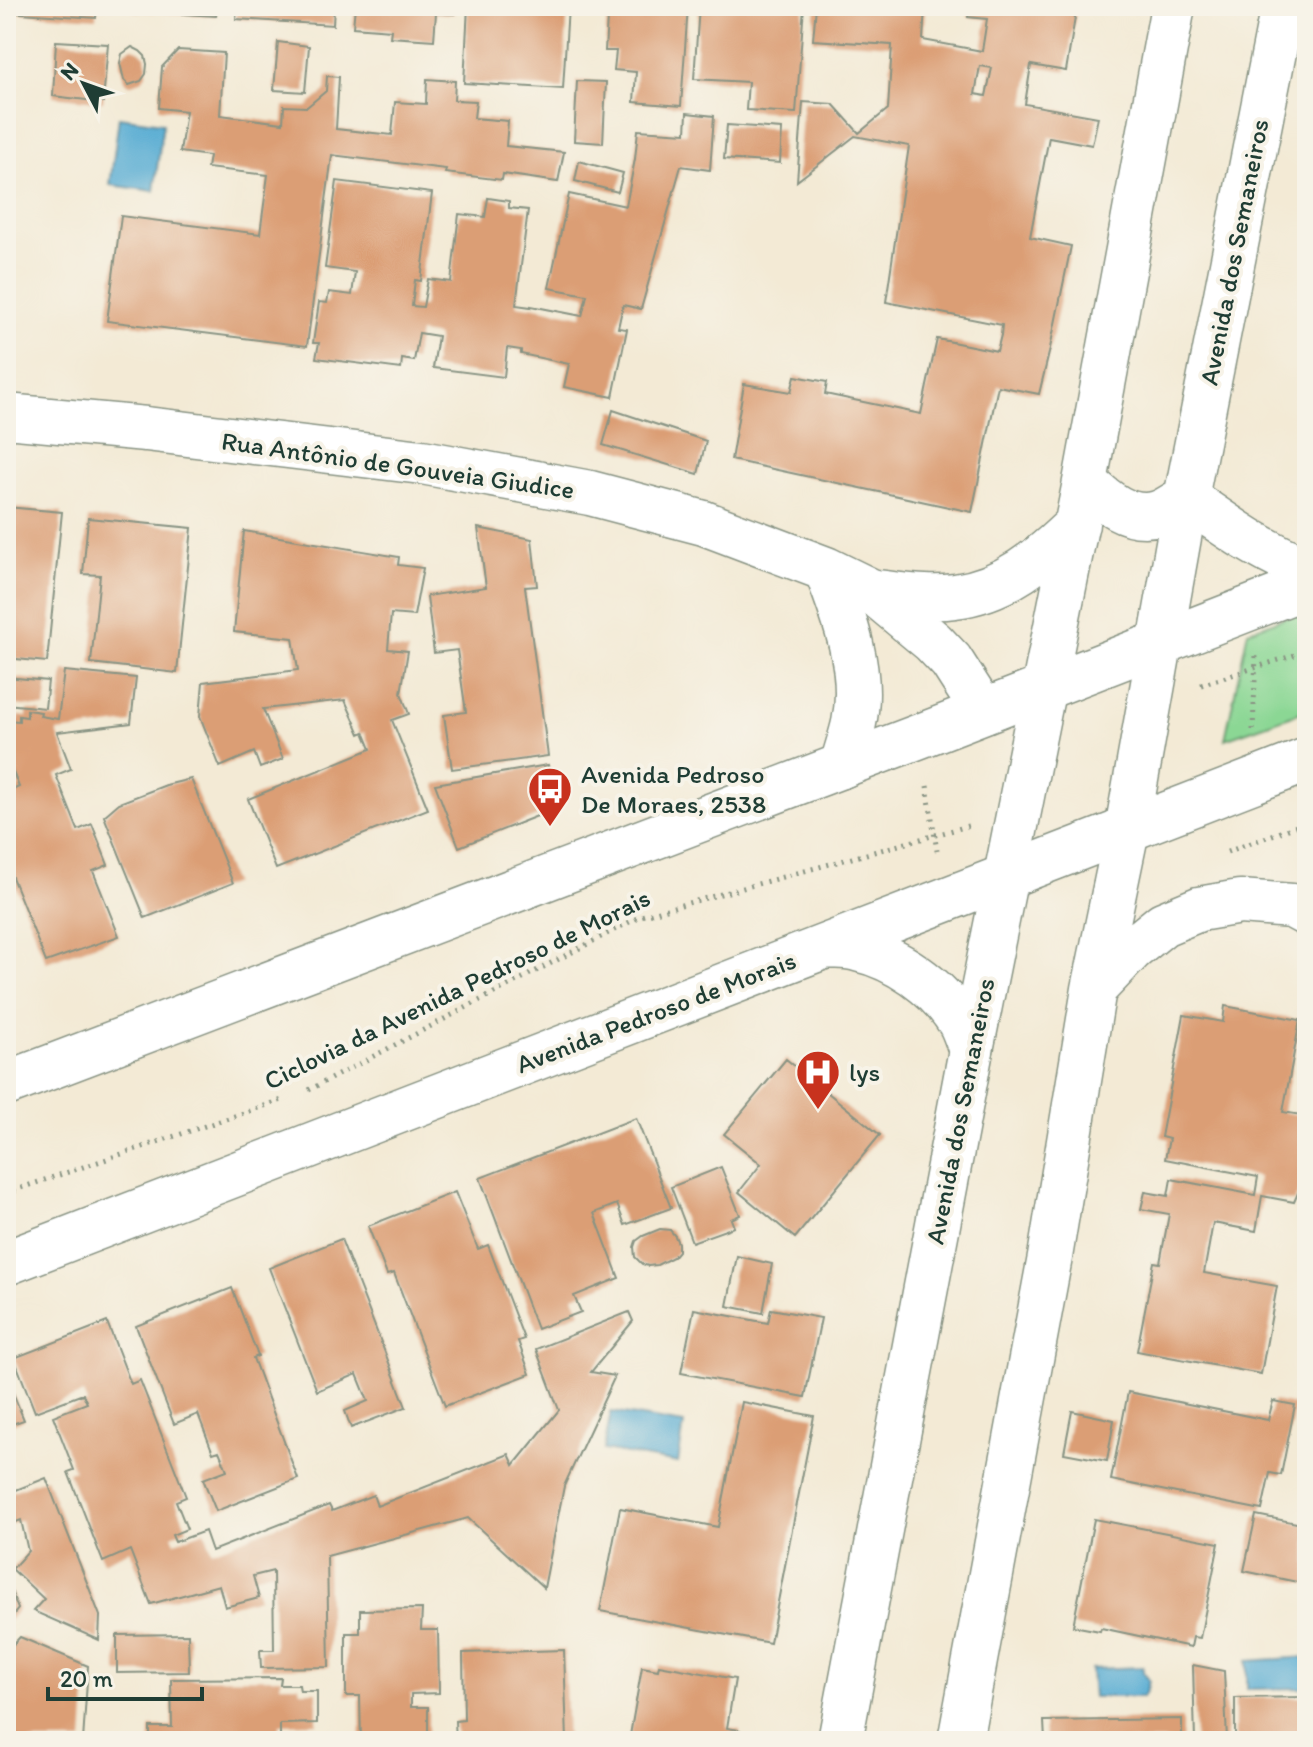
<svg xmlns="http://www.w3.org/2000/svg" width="1313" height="1747" font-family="Itim,sans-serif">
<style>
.green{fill:#8bd794;stroke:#558a64;stroke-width:2}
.water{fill:#57acd3;stroke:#3b7484;stroke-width:2}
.building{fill:#db9e75;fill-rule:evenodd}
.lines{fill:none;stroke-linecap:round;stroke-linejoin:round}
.minor-casing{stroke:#899484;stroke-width:47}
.highway-casing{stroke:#899484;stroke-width:47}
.path{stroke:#899484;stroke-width:5;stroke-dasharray:2 6;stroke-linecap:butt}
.minor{stroke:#fff;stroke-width:44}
.highway{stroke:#fff;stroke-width:44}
.labels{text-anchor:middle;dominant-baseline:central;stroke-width:8;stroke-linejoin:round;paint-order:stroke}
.street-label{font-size:26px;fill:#1f3d34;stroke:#f7f3e8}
.poi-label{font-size:26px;fill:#1f3d34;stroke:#f7f3e8;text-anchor:start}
</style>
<rect width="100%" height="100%" fill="#f7f3e8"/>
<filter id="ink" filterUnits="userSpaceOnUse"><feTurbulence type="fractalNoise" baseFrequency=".0125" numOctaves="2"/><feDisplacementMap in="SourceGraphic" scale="16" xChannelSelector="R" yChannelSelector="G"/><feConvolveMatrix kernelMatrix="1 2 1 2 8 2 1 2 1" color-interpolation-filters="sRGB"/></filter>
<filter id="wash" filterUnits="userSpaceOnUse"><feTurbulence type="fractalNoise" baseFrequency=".006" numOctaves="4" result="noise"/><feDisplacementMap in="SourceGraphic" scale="32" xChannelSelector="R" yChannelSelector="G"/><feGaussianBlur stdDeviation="1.8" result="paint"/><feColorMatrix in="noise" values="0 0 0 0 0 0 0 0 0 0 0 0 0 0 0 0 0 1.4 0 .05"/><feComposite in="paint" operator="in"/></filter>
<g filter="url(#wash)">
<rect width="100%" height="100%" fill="#f3ead5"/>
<path class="green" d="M1307,609v101l-82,29 23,-108z"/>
<path class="water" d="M119,117l44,6 -9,68 -44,-6z
M611,1412l73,12 -6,39 -74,-13z
M1307,1657v31l-60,1v-28z
M1143,1667v5l6,8 -2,9 -4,8h-50l-2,-28z"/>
<g id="blocks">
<path class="building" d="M6,6h91l-1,12 -90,-6z
M133,6h84l-1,10 -83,-5z
M237,6h97l-1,19 -97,-6z
M355,6h99v8l-18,-1 -2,27 -44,-3 1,-7 -38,-3z
M468,6h100l-5,83 -99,-6z
M584,6h104l-7,100 -47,-4 2,-30 -22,-2 2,-19h-11l2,-33 -23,-2z
M699,6h105l-8,107 -50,-3 2,-28 -54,-3z
M816,6h109l-2,34 59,11 5,-32 -19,-2 2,-11h107l-11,65 -35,-6 -6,39 73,13 -6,28 -43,-8 -19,100 41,9 -22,107 -10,41 -41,-8 -26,126 -241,-52 13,-76 47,8 4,-16 32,6 -2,12 96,20 16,-75 60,12 4,-16 1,-10 -116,-23 23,-156 -54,-10 -58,45 6,-79 30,2 26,29 29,-24 4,-64 -79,-5zM980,66l12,2 -6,28 -11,-2z
M56,41l52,3 -5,58 -50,-6z
M278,42l31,4 -4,46 -31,-2z
M132,47l8,4 5,5 2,8 -1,10 -5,7 -12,4 -5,-5 -4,-17 2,-9z
M178,50l46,3 -4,62 63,8 1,-17 23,1 19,-16 1,-15 12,1 -3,52 56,6 3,-33 31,2 1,-25 28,2 -1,19 22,1 -2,17 34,3 -2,25 58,6 -6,30 -55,-8 -1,6 -57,-7 1,-4 -114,-14 -25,191 -200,-25 14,-105 139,18 8,-59 -61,-7 2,-12 -29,-4 6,-41 -27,-3 3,-41z
M577,81l29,1 -3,61 -29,-2z
M687,113l27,3 -4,54 -29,-4 -40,143 -18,-4 -5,23 9,1 -14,68 -49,-10 5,-23 -48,-10v-4l-14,-2 -3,29 -71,-9 5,-32 -19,-3 -5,28 -12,-2 -1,10 -85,-11 3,-15h-6l6,-41 8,1 2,-11 23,3 3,-23 -30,-4 12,-87 95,12 -11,88 -6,-1 -3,26 11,1 5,-28 23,3 8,-68 26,3 3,-19 21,3v7l19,2 -12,95 15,2v-1l51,10 5,-21 -38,-7 20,-94 57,12 9,-47 3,-29 48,3z
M727,125l55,4 -2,34 -56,-4z
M579,161l44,12 -5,19 -43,-11z
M613,410l93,31 -8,33 -95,-29z
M6,507l56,5 -15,150 -41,-4z
M88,518l104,10 -15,145 -86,-10 9,-88 -17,-1z
M478,528l54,11 5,47 -12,1 23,169 -96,13 -8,-54 22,-3 -9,-62 -23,3 -7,-57 59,-9z
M244,531l155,26 -1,8 25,3 -9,48 -23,-2 -3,35 20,2 -7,42 8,21 -17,6 36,89 -152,60 -28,-70 123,-50 -7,-17 -4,2 -15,-34 -82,9 20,50 -23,9 -6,-16 -34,15 -20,-51 3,-34 95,-12 -5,-32 -59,-6z
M64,671l72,7 -5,45 -74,9 14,37 -15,6 22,55 14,-6 16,41 -15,6 26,65 -73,26 -40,-100v-69l13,-6 -13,-32v-35l13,1v-5l8,1v-7l14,2 -1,4 18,3z
M6,677l42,4 -3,27 -39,-4z
M548,765l7,44 -96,38 -24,-63z
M191,779l42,104 -88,35 -41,-102 15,-13 47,-18z
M1225,1006l75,14 -17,92 24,4v57l-13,29 -32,-6 -6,35 -43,-8 -9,50 73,13 -16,88 -124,-23 17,-89 6,1 9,-49 -28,-5 4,-17 23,4 3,-17 84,16 3,-18 -93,-18 4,-20 -8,-2 23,-122 39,7z
M786,1059l94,76 -85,103 -56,-46 22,-28 -37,-30z
M636,1118l35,90 -46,17 -8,-21 -23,9 25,65 -45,18 7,16 -44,17 -57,-151z
M721,1167l19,48 -9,4 3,8 -42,15 -21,-55z
M455,1192l23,57 10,-4 36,94 -6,2 12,33 -85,32 -51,-133 -7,2 -19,-49z
M660,1229l10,1 5,6 3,7v8l-5,6 -16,8 -9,1 -6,-2 -7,-7 -1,-10 2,-6 7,-5z
M341,1239l65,168 -55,21 -6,-17 23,-10 -11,-27 -40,17 -48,-123z
M737,1256l35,8 -9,49 -36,-7z
M232,1288l26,68 -5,2 45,121 -82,32 -13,-32 24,-9 -8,-19 -6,2 -15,-39 -24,10 -38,-98z
M694,1309l74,14 3,-14 50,9 -16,79 -124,-24z
M629,1312l4,9 -42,51 24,4 -51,110 -20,102 -76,-70 -141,38 2,111 -68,1 -1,-18h14l-1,-79 -20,5 6,22 -34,9 -6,-22 -68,19 -21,-54 -27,12 -35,-90 6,-2 -21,-54 34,-13 -4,-9 -48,18 -21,-54 93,-36 24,62 9,-4 46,117 -10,4 11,28 -15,6 3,7 30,-11 7,20 117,-46 3,6 41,-16 4,11 132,-52 5,11 45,-55 -23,-61z
M6,1376l18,44 -18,6z
M1128,1392l140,28 5,-19 22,4 -14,70 -11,-2 -8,37 -151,-30z
M742,1402l72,14 -44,227 -170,-32 20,-103 98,19z
M1072,1411l42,9 -7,41 -43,-8z
M46,1478l54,138 -1,24 -66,-29 11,-12 -32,-30 16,-18 -7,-31 -15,6v-32z
M1256,1515l51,10v59l-63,-13z
M1094,1519l125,24 -19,95 -7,-1 -2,10 -90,-19 -1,3 -27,-5z
M6,1578l12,31 -12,15z
M422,1609l-1,21h17l1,63 -28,1v13h17v34h-67l-1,-45h-14v-63h14v-23z
M188,1634l1,38 -72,1v-38z
M20,1637l68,29 -5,75h-77v-89z
M564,1650l3,91h-111l-1,-20 9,-1 -1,-67z
M659,1665l76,14 -8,49 13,2 -2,11h-109l13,-74 16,3z
M1193,1665l31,6 3,70h-32z
M281,1678l-1,7h19l1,6h17v32l-37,1v17h-130v-14h22l-1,-48z
M1307,1697v44h-72v-43z
M1182,1719v22h-137l-1,-20z"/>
</g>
</g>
<g filter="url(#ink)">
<use href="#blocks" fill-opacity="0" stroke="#899484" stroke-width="2"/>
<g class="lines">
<g class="minor-casing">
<path id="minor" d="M6,416l140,13 276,33 168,31 114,30 122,46 47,23 60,50 18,19 32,50
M1085,482c19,18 44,40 73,31 9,-3 19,-11 28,-15
M826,569c18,47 39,102 28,154 -3,14 -8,28 -12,43
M873,592c26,2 55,8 82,4 50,-6 87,-38 122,-72
M1094,989l37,-39 32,-26 36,-15 41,-7 52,4 15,8
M840,1741l131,-691 114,-568 88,-476
M960,1741l90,-484 44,-268 33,-159 59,-332 97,-492"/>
</g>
<g class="highway-casing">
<path id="highway" d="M1186,498c39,27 76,54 121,71
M826,946c10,1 21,0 31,3 40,9 80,37 102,72 5,8 8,19 12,29
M6,1084l914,-348 387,-150
M6,1263l1301,-503"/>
</g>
<path class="path" d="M1201,685l106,-34
M1253,730l3,-74
M927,786l10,65
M1227,852l80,-30
M309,1090l332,-174 327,-90
M6,1193l279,-94"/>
<use href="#minor" class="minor"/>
<use href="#highway" class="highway"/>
</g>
</g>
<defs>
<g id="bus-pin" transform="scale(2.3)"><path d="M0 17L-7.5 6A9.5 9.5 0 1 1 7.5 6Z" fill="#c8321e" stroke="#f7f3e8"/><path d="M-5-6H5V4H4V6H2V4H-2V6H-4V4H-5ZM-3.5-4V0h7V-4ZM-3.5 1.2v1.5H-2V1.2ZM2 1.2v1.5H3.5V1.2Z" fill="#fff"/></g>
<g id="hospital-pin" transform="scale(2.3)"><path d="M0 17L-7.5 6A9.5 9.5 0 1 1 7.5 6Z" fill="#c8321e" stroke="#f7f3e8"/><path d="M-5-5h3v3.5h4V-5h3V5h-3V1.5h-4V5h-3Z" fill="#fff"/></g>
</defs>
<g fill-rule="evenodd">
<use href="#bus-pin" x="550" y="789"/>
<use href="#hospital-pin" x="818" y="1072"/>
</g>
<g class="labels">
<g class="street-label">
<text transform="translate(1234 252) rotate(-79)">Avenida dos Semaneiros</text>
<text transform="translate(398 465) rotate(8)">Rua Antônio de Gouveia Giudice</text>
<text transform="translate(457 989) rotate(-26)">Ciclovia da Avenida Pedroso de Morais</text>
<text transform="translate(656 1012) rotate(-21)">Avenida Pedroso de Morais</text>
<text transform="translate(960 1111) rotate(-79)">Avenida dos Semaneiros</text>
</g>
<g class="poi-label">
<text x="581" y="774">Avenida Pedroso<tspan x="581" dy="30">De Moraes, 2538</tspan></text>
<text x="849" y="1072">lys</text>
</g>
</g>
<rect width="1313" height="1747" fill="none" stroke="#f7f3e8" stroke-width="32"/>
<g transform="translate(84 84) rotate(311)" stroke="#f7f3e8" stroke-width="6" paint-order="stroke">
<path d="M0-6L14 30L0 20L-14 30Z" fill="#1f3d34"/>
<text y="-12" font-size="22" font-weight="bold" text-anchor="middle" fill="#1f3d34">N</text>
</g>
<path d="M48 1687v12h154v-12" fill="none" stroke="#1f3d34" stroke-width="4"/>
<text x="60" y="1687" font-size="24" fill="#1f3d34" stroke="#f7f3e8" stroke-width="6" paint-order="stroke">20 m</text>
</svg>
